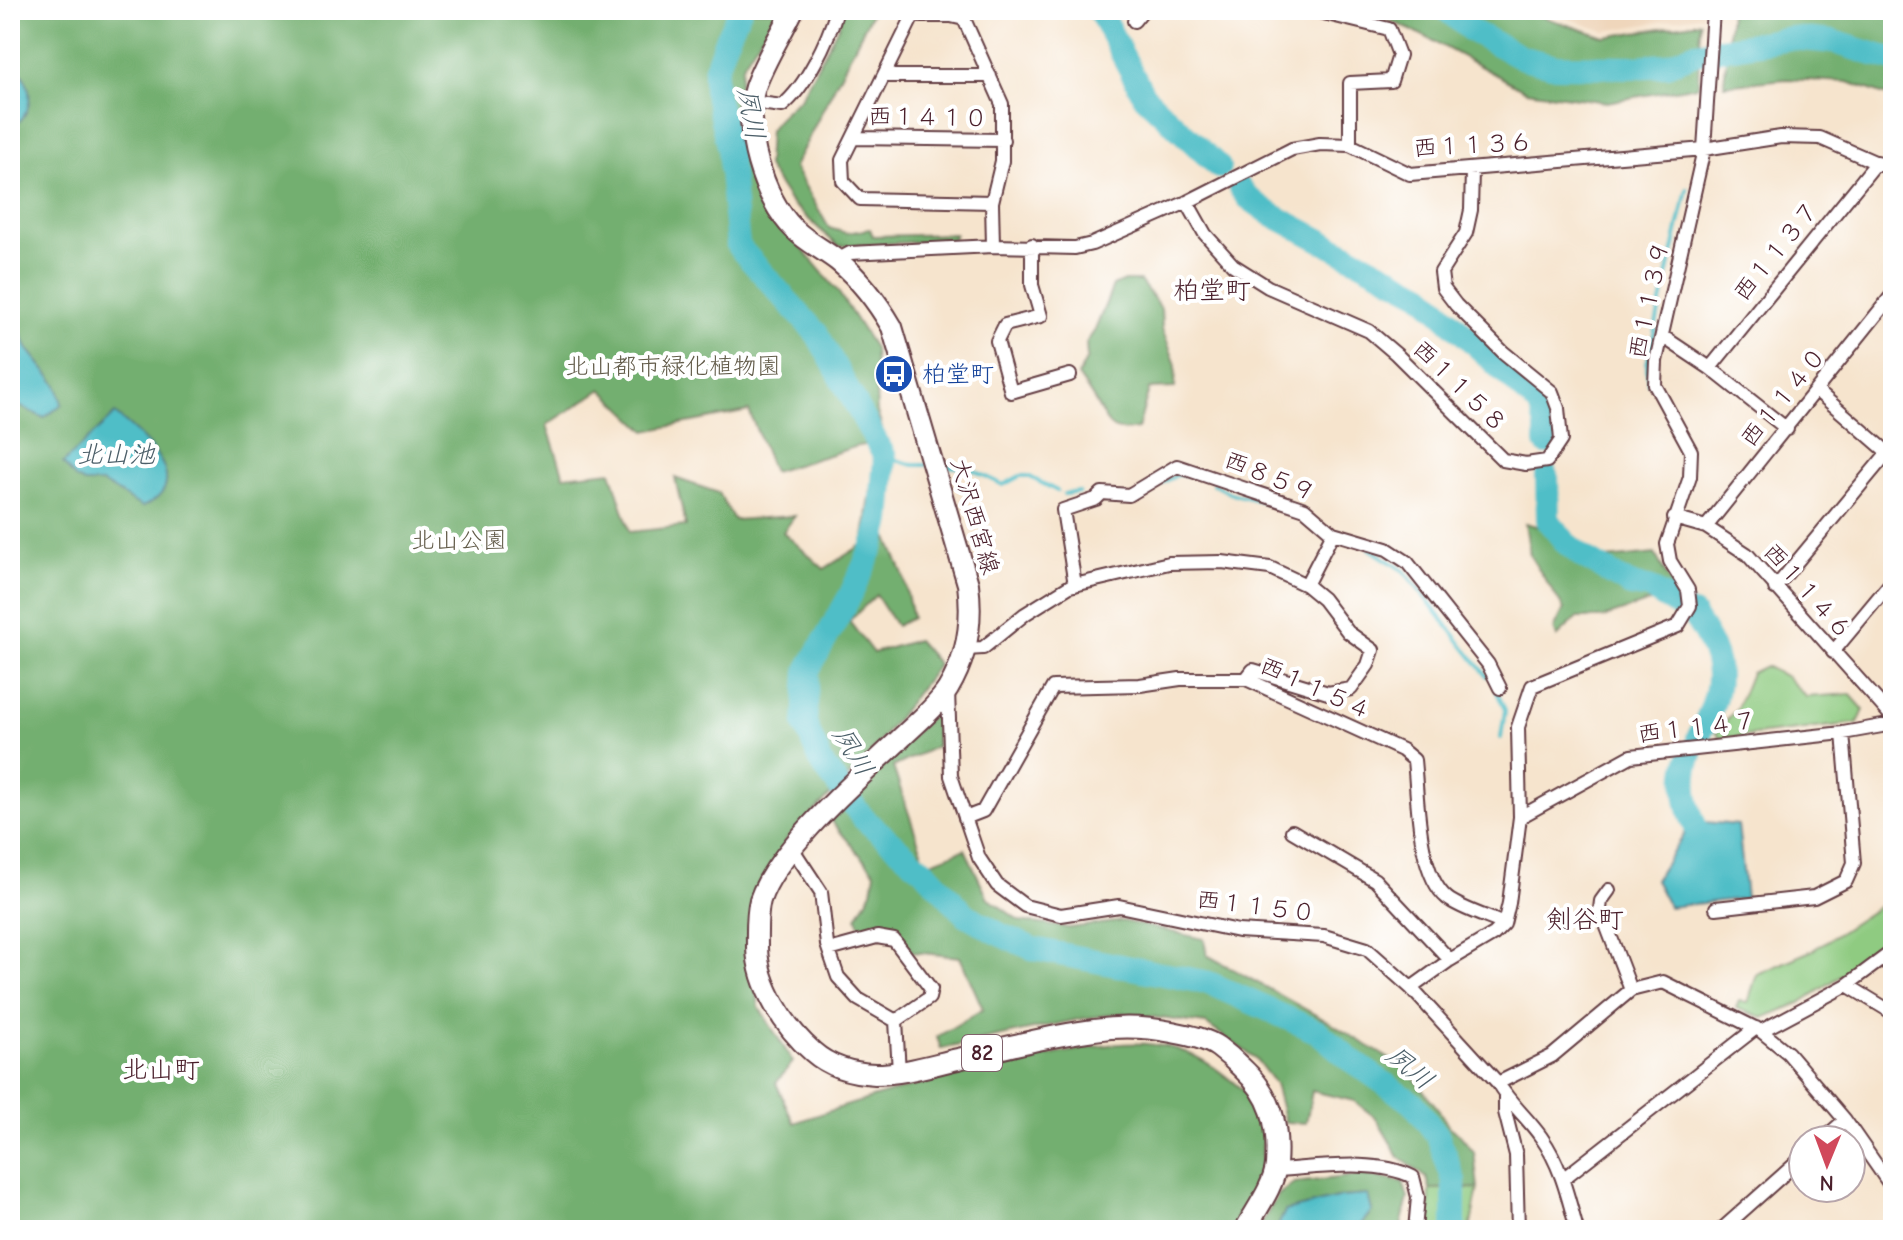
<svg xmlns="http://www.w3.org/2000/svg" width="1903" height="1240" font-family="'Comic Neue','Klee One',sans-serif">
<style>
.built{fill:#efd6bb}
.green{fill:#8fcb81;stroke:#6c7556;stroke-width:2}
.forest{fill:#73af6f;stroke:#5e674d;stroke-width:2}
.water{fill:#50bec7;stroke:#4d6e79;stroke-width:2}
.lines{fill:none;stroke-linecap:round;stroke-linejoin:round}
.stream{stroke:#50bec7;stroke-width:4}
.river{stroke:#50bec7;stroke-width:24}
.minor-casing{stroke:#643d43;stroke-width:16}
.primary-casing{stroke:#643d43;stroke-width:24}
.minor{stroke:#fff;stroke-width:12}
.primary{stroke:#fff;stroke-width:20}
.labels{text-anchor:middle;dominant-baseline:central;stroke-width:8;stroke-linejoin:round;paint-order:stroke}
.shield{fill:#fff;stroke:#80626b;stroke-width:2}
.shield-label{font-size:22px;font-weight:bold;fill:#4a1f2b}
.street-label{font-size:24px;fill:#4a1f2b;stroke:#fff}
.park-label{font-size:24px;fill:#625b49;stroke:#fff}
.transit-label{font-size:24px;fill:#164399;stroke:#fff;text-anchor:start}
.water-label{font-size:26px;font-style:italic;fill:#4c5f69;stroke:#fff}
.neighbourhood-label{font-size:26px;fill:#4a1f2b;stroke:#fff}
</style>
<rect width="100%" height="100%" fill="#fff"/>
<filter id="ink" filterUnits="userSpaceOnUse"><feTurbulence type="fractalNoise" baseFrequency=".0125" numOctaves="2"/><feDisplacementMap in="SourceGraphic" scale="16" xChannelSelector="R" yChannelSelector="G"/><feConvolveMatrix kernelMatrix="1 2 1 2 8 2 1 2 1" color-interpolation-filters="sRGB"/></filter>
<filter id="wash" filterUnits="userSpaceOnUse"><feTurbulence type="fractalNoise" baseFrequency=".006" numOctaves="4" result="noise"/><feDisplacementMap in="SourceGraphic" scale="32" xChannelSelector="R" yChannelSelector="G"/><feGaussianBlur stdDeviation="1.8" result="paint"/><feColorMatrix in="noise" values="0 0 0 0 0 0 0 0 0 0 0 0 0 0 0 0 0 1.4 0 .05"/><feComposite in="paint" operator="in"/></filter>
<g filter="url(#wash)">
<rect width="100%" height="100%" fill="#f6e4cd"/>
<path class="built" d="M1544,10h159v5l-99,16z"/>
<path class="green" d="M1765,666l22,11 19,20 44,-3 14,16 -6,13 -138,16 -4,-7 21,-24 14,-35z
M1893,897v44l-93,62 -37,15 -27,-10 3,-7 9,1 9,-28 56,-24z
M1478,1188l-8,42h-41l1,-41z"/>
<path class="forest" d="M10,10h768l-36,56 -8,55 26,78 77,91 37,58 3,64 9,30 -28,4 -85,26 -24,-61 -103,20 -44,-42 -55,36 17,51 47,-5 19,61 56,-6 -11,-48 44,15 15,27 61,-4 -12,16 41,37 39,-25 8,-54 22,-25 -6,71 16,38 9,44 -16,8 -20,-31 -27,26 24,32 44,-13 21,24 -70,93 -82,83 -38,88 11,79 34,55 -17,21 18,40c80,-28 160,-49 243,-65 47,-9 93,-22 139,-9 35,10 59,35 86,58 1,45 5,87 -27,123h-1225z
M843,10h30l-79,157 35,61 17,5 24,-4 3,7 82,-2 -2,6 -115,6 -48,-44 -23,-35 2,-37 14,-17 18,-16 38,-72z
M1367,10h154l84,27 95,-15 -2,64 -91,16 -81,-11 -100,-54z
M1730,10h130l33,6v82l-45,-16 -62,-3 -62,6z
M1124,281h16l21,27 1,20 14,37 -1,23 -26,1 -11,40c-27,5 -29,-2 -41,-24 -5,-10 -12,-19 -19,-29l9,-18 -1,-15 9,-13 16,-39 2,-5z
M1525,523l22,6 29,33 79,-8 21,39 -73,25h-26l-20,19 -3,-8 10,-20 -34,-53z
M934,713l3,33 -44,21 33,97 39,-15 23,49 32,23 49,7 54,-7 81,18 3,16 120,66 79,48 30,37 13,21 11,8 14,17 4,36 -48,1 -3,-11 -28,-21 -23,-39 -22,-17 -42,-10 -6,32 -21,-1 -10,-38 -20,-26 -49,-34 -84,-11 -42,6 -139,30 -4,-12 46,-28 -23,-52 -47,-5 -26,-26 -26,3 -4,-12 15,-26 3,-19 -45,-52z
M1363,1175l40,7 5,16 -8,32h-44l16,-19 -5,-16 -26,2 -56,14 -9,19h-18l20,-35 16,-12z"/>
<path class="water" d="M10,63c25,16 27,51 0,65z
M10,307l17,41 30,37 5,19 -18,14 -25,-12 -9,-8z
M115,414c26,21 84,69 27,93l-40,-24h-18l-9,-5 -12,-15z
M1693,821l45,4 8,73 -77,9 -14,-27z
M1368,1195l4,16 -16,19h-80l9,-19 56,-14z"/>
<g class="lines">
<path class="stream" d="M1648,383l-1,-19 40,-175
M885,457l29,8h12
M944,466l25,2 34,17 17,-9h8l29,15
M1213,484l17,9 39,10
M1147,491l30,-16h9
M1064,494l15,-2
M1105,501l14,2 9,-3
M1370,549l34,22 83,105
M1496,690l9,20 -4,28"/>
<path class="river" d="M740,10l-15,32 -10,29v19l14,60 9,96 79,88 68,123 -5,64 -7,25 -23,50 -42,74 -3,54 17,40 42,55 62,53 39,42 36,21 33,14 175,34 109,49 33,28 63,44 24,32 16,45v49
M1099,10l45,86 75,71
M1447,10l25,21 51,27 33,8 75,1 36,-2 28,-12 96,-15 43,4 59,18
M1240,188l7,9 24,17 151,80 118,112 6,19v18
M1547,476l1,44 18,23 17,14 47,28 19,3 33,20
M1693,615c34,50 31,71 5,123
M1691,754c-10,24 -5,52 5,74"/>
</g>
</g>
<g filter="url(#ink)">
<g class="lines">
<g class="minor-casing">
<path id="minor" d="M1311,10l78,19 10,26 -8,26 -41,2v62
M1134,21l9,-11
M885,76h105
M752,102l30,4c24,-19 46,-66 55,-96
M853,138l150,2
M992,202l-132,-3 -17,-18 -1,-21 71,-144h38l13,3 38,85v57l-10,41 1,44
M1187,202l18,32 28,31 35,22 101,44 27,23 107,106 23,4 21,-3 14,-21 -3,-32 -6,-16 -49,-40 -47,-47 -13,-17 -2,-16 25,-39 5,-23 1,-39
M1032,245v40l9,31 -36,9 -8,16 14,51 59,-17
M837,260l13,-7 143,-7 82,2 17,-4 95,-42 105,-53 28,-5 30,1 60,29 294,-25 77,-12 39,1 73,32
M1662,336l48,32 77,61
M1710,368l167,-206
M1817,391l76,66
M1674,518l32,9 41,27 146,164
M1706,527l187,-233
M1075,585l-12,-75 33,-11 6,-6 27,2 48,-29 128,43 28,24 54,16 20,13 81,102 12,24
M1306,585l27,-52
M1775,588l118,-142
M966,649l17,-1 42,-34 45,-28 99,-23 53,-1 48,6 36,17 17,14 25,33 25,18 -5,15 -17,24 -23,4 -75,-23 -7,9
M1833,652l60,-72
M948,691l3,85 28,82 18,27 28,21 36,9 58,-9 119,25 86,5 43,13 44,39 87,95c11,20 30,35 43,54 20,28 27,60 36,93
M1520,817l111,-61 212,-23 50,-9
M965,818l18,-7 70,-124 87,-2 40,-6h66l156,71 12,10c4,37 3,113 33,138 12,10 41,19 57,26
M1292,831l83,49 75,80
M792,848l29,44 6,53 11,32 20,22 38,22 3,51
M1609,890l-8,11 -1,8 31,81
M1716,908l98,-11 32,-16 8,-18 -11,-130
M829,950l48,-13 17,3 37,49 -2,9 -33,23
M1847,985l46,28
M1411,988l39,-28 44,-26 10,-10 5,-21 11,-86 -2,-90 14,-41 146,-60 12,-20 -2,-16 -18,-29 -3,-17 23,-67 1,-26 -36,-66 1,-24 48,-212 9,-139
M1761,1031l86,-46 46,-34
M1498,1083l54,-27 79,-66 32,-8 98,49 27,22 57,67 48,69
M1505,1096v16l11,43 2,75
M1822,1140l23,-20
M1275,1170c41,-2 101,-12 138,7l5,20 -3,33
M1564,1178l192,-150
M1721,1230l82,-73"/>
</g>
<g class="primary-casing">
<path id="primary" d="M793,10c-12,25 -29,51 -38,77 -13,41 8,112 39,142 13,13 30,21 44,32 22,18 40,42 54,66l76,257c5,38 0,72 -20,105 -13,20 -33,35 -50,52 -40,38 -121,108 -138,159 -4,15 -3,33 -3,48 1,38 28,80 56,104 17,15 39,21 62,22 28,0 56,-9 83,-15 45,-11 90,-23 136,-29 26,-4 53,-3 78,2 15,3 33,6 46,15 8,6 16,13 23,20 31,28 38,57 35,98 -2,22 -21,46 -31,65"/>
</g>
<use href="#minor" class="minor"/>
<use href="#primary" class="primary"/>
</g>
</g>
<defs>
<g id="bus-disc" transform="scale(2)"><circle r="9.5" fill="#1a4fb4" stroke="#fff"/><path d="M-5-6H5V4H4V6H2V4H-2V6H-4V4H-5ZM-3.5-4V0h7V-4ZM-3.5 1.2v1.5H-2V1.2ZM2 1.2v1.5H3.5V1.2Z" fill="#fff"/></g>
</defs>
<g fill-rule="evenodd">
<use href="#bus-disc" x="894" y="374"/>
</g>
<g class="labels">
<rect class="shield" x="962" y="1035" width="40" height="36" rx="6"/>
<g class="shield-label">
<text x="982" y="1053">82</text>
</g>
<g class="street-label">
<text transform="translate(928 117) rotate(1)">西１４１０</text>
<text transform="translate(1473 145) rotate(-3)">西１１３６</text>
<text transform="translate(1776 251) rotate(-51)">西１１３７</text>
<text transform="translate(1649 300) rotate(-78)">西１１３９</text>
<text transform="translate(1460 386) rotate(44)">西１１５８</text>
<text transform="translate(1783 397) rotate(-51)">西１１４０</text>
<text transform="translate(1270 476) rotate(22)">西８５９</text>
<text transform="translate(975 516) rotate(74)">大沢西宮線</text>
<text transform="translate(1808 591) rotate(48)">西１１４６</text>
<text transform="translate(1316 688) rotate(24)">西１１５４</text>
<text transform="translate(1697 727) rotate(-7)">西１１４７</text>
<text transform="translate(1256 906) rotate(7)">西１１５０</text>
</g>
<g class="park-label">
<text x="673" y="366">北山都市緑化植物園</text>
<text x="459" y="540">北山公園</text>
</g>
<g class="transit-label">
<text x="922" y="374">柏堂町</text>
</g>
<g class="water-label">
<text transform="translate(751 114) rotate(80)">夙川</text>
<text x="116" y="455">北山池</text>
<text transform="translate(853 752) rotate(59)">夙川</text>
<text transform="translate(1410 1068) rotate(40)">夙川</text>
</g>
<g class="neighbourhood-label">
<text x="1212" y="291">柏堂町</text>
<text x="1585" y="920">剣谷町</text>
<text x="161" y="1070">北山町</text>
</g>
</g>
<rect width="1903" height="1240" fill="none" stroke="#fff" stroke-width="40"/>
<g transform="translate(1827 1164) rotate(181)"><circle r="38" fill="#ffffff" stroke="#b7a5aa" stroke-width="2"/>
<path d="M0-6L14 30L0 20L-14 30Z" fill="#d1495b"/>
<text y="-12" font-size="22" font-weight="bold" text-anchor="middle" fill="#4a1f2b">N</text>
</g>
</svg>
